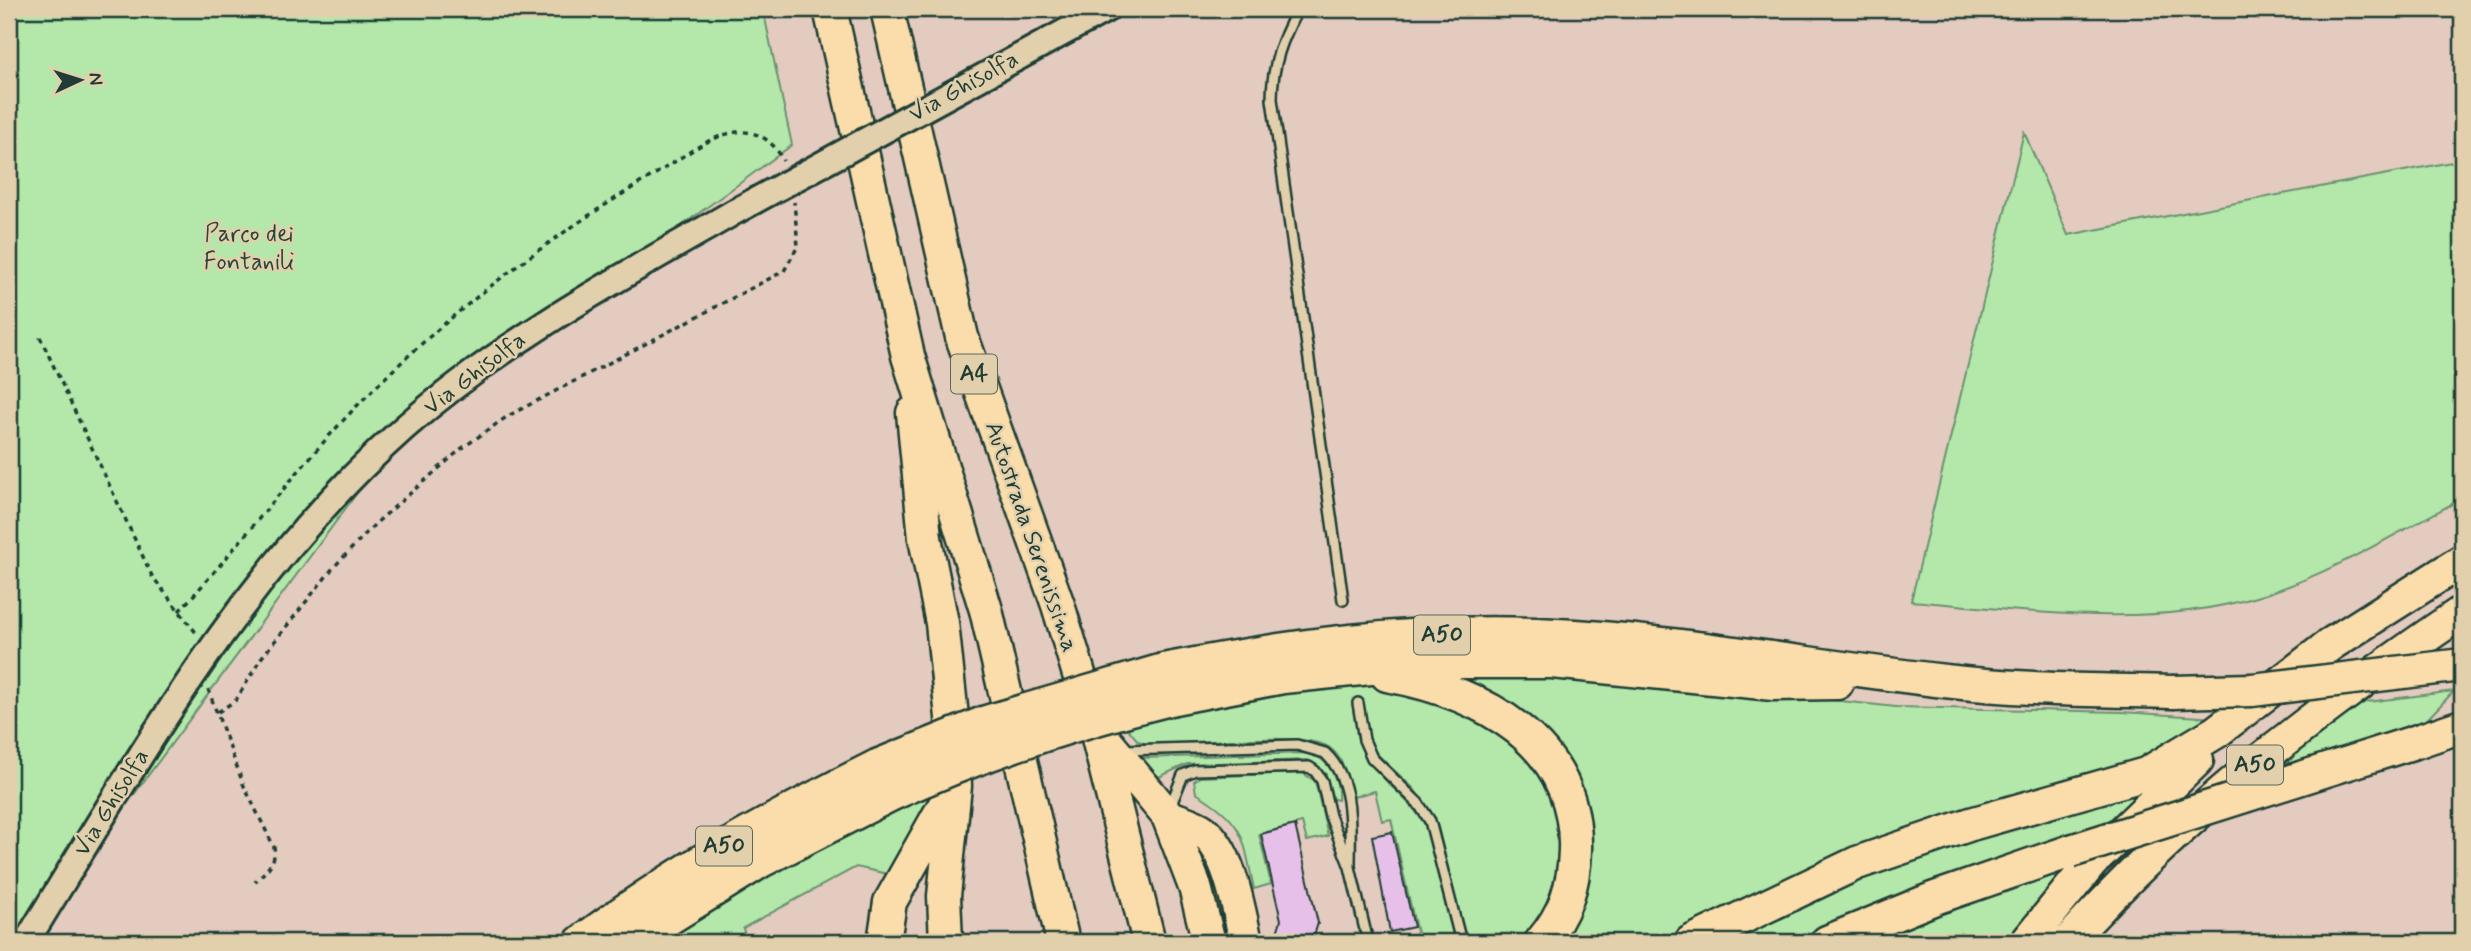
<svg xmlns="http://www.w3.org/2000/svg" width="2471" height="951" font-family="Mynerve,sans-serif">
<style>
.green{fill:#b3e8aa;stroke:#69926f;stroke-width:2}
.building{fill:#e7c0ea;stroke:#1f3d34;stroke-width:2}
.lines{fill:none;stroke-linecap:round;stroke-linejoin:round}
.lane-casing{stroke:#1f3d34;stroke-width:14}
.secondary-casing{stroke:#1f3d34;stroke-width:30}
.highway-casing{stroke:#1f3d34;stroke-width:37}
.path{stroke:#1f3d34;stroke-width:3.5;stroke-dasharray:5 5;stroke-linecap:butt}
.lane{stroke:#e2d0ad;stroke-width:9}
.secondary{stroke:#e2d0ad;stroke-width:24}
.highway{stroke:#faddab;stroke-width:32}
.secondary-bridge-casing{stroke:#1f3d34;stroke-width:30;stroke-linecap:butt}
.highway-bridge-casing{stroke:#1f3d34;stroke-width:37;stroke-linecap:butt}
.secondary-bridge{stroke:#e2d0ad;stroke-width:24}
.highway-bridge{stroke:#faddab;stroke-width:32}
.labels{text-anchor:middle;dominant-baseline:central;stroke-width:5;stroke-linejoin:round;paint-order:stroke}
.shield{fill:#e2d0ad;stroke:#5a6958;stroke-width:2}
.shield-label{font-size:23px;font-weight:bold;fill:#1f3d34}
.street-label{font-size:24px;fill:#1f3d34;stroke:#e2d0ad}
.park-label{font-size:24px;fill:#26463a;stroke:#e2d0ad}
</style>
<rect width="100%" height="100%" fill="#e4cbbf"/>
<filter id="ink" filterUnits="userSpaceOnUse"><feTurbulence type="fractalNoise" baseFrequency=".0143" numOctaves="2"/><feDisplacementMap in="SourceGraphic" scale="14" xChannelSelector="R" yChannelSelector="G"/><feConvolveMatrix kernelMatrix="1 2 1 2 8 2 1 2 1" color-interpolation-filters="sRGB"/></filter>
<g filter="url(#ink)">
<path class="green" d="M9,9h754l29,136 -387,283 -380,514h-16z
M2024,132l44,103 394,-75v339c-67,34 -134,77 -206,98 -110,33 -233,13 -345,4z
M1448,674l215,8 233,25 226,5 95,6 -69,44 -373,130 -102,50h-122l29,-139z
M1357,682l38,5 101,39 49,46 20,60 -5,54 -32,56h-62l-29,-118 -23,-35 -39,-37 -7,-17 -5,-34 -11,1c4,27 9,52 28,72 18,21 37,33 50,59l27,109h-56l-1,-5 17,-4 -26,-114 -9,2 -7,-30 -23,6c-4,-17 -7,-38 -22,-49 -24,-18 -144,-4 -179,-3l-13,-4 -14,-17 57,-18z
M2454,691l-39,41 -139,43 30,-31 54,-41z
M1309,753c20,6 31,27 29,47l-5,-1 -7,-25 -18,-14 -121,4 -28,13 -19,-19z
M1302,773l13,8 13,55 -21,5 -5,-18 -43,11 12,50 -17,5c-11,-52 -9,-67 -58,-96l-2,-12 6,-4z
M931,789l-3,16 -40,69 -32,-7 -113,61 3,14h-84l46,-38z
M2125,794l6,1 4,9 -30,25 -175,61 -123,52h-94l208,-90z
M2078,863l-64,79h-160z"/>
<path class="building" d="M1295,825l23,98 -6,19h-38l7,-22 -20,-86z
M1392,832l22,95 -24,5 -18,-96z"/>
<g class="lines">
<g class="lane-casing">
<path id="lane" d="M1298,9c-16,30 -26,56 -26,90l71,501
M1358,703l6,37 8,18 46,45 12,18 31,121
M1124,750l173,-5 28,8c30,28 25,76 25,114l-20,-51 -8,-35 -7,-10 -6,-4 -114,3 -12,5 -13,32
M1350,867l18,75"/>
</g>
<g class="secondary-casing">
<path id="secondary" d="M1017,58l90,-49
M26,942c114,-184 214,-368 378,-514 100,-88 217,-151 332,-217"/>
</g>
<g class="highway-casing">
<path id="highway" d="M830,9l78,347 78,254 77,332
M887,9l75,328 96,268 38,125 53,212
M913,413l12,125 17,85 10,94 3,69 -11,110 2,46
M1163,670c123,-24 247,-41 373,-36 137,5 273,32 409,47 75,9 152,9 227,11
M1387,675c93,17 191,66 188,175 -1,36 -10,64 -34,92
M1174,698l109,-21 146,-15h123l221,22 64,-1
M1099,733l69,83 27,71 14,55
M2418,741l44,-15
M1168,816c11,5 25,8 35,15 27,20 36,80 43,111
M581,942c93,-70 192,-124 296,-176
M631,942l130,-81 129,-66
M884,942l6,-40 58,-103
M1691,942l166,-79 114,-39 175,-50 70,-42 115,-88 131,-83
M1827,942l108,-44 136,-47
M2027,942l65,-80 105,-102
M2068,942c115,-129 252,-234 394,-330"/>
</g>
<path class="path" d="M40,337l112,239 45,58
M179,611c61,-65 113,-137 174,-201 90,-94 197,-174 309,-240 22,-14 49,-35 75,-38 21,-2 39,11 46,29
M208,689l36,97 30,61c3,16 -9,24 -19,35
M218,712l18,-12 26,-43 71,-89 42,-44 86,-75 47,-33 276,-145 14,-25 -4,-44"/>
<use href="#lane" class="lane"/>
<use href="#secondary" class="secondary"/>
<use href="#highway" class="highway"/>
<g class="secondary-bridge-casing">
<path id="secondary-bridge" d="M736,211l281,-153"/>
</g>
<g class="highway-bridge-casing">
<path id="highway-bridge" d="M2172,692l80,-2 210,-25
M877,766l109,-44 177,-52
M890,795c92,-42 186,-73 284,-97
M2071,851l347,-110"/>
</g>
<use href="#secondary-bridge" class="secondary-bridge"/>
<use href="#highway-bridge" class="highway-bridge"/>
</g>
</g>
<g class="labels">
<g class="shield">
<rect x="951" y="354.5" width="46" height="39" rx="5"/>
<rect x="1414" y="615.5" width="56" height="39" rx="5"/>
<rect x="2227" y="745.5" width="56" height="39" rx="5"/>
<rect x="696" y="826.5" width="56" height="39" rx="5"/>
</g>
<g class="shield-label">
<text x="974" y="374">A4</text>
<text x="1442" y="635">A50</text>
<text x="2255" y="765">A50</text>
<text x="724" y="846">A50</text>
</g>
<g class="street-label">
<text transform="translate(964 87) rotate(-29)">Via Ghisolfa</text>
<text transform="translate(475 374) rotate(-37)">Via Ghisolfa</text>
<text transform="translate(1031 537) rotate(71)">Autostrada Serenissima</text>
<text transform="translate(112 803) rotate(-58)">Via Ghisolfa</text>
</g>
<g class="park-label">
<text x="249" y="234">Parco dei<tspan x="249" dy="28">Fontanili</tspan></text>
</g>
</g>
<rect width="2471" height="951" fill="none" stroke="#e2d0ad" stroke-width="35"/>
<rect x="18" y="18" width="2436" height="916" fill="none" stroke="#1f3d34" stroke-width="2.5" filter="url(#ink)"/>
<g transform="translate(80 80) rotate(86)" stroke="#e2d0ad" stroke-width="5" paint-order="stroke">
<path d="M0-5L12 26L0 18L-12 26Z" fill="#1f3d34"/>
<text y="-10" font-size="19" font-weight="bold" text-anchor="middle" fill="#1f3d34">N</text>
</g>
</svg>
